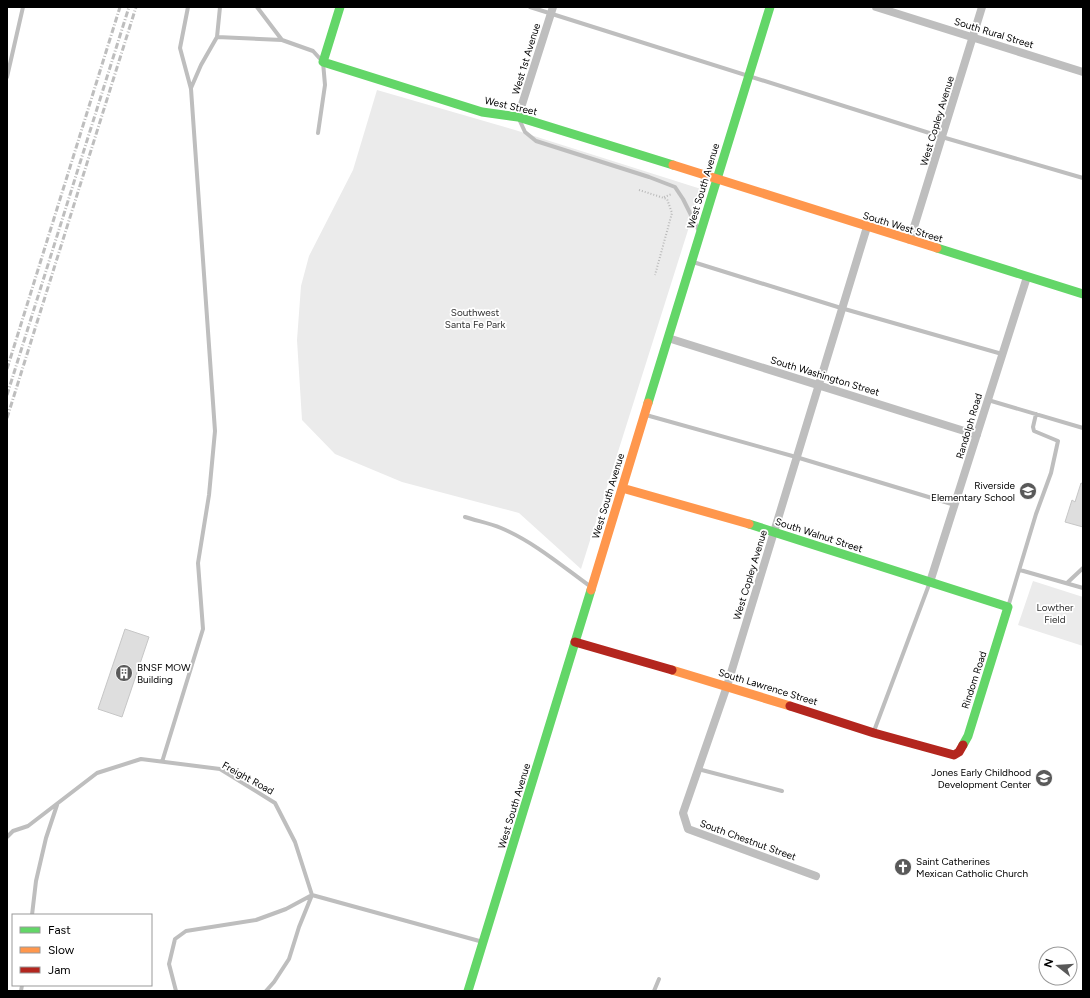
<svg xmlns="http://www.w3.org/2000/svg" width="1090" height="998" font-family="Figtree,sans-serif">
<style>
.green{fill:#ebebeb}
.building{fill:#dedede;stroke:#c6c6c6}
.lines{fill:none;stroke-linecap:round;stroke-linejoin:round}
.path{stroke:#b9b9b9;stroke-width:2;stroke-dasharray:1 2;stroke-linecap:butt}
.lane{stroke:#bebebe;stroke-width:4}
.street{stroke:#bebebe;stroke-width:8}
.fast{stroke:#63d668;stroke-width:9}
.slow{stroke:#ff974d;stroke-width:9}
.jam{stroke:#b3261e;stroke-width:9}
.rail{stroke:#bebebe;stroke-width:3;stroke-dasharray:6 2 1 2;stroke-linecap:butt}
.labels{text-anchor:middle;dominant-baseline:central;stroke-width:3.5;stroke-linejoin:round;paint-order:stroke}
.street-label{font-size:10px;fill:#000;stroke:#fff}
.park-label{font-size:10px;fill:#313131;stroke:#fff}
.poi-label{font-size:10px;fill:#000;stroke:#fff;text-anchor:end}
</style>
<rect width="100%" height="100%" fill="#fff"/>
<path class="green" d="M377,90l138,40 186,59 -120,380 -62,-56 -117,-31 -67,-28 -33,-34 -5,-80 4,-54 8,-30 44,-86z
M1033,581l50,16v49l-65,-21z"/>
<path class="building" d="M1081,483l2,1v43l-18,-5 7,-22 3,2z
M125,629l24,8 -27,80 -24,-8z"/>
<g class="lines">
<path class="path" d="M639,190l28,9 5,14 -17,62
M664,197l8,-3"/>
<path class="lane" d="M257,7l25,33
M530,7l412,130 141,41
M217,37l65,3 31,11 10,11 2,23 -7,48
M7,77l16,-70
M191,88l10,-23 16,-28 3,-30
M519,119l6,13 11,9 113,36 26,10 8,12 16,32
M693,262l148,46 161,46
M988,400l95,28
M646,415l150,42 159,48
M465,517c12,4 24,6 36,11 33,14 61,38 90,59
M1020,570l63,18
M1067,583l16,-15
M1008,607l28,-93 15,-41 7,-32 -24,-10 -1,-4 3,-13
M874,731l56,-149
M162,762l41,-133 -5,-66 11,-68 6,-64 -24,-342 -11,-41 8,-41
M698,769l84,22
M7,837l6,-6 15,-5 69,-53 44,-14 79,10 55,34 20,39 17,53
M312,895l171,47
M32,915l4,-34 10,-43 11,-33
M21,991l1,-6
M176,991l-7,-27 6,-25 11,-8 70,-11 30,-11 26,-14
M266,991l8,-9 15,-23 10,-32 13,-32
M654,991l5,-12"/>
<path class="street" d="M876,7l207,65
M518,117l35,-110
M910,240l72,-233
M668,338l309,97
M930,582l97,-305
M816,876l-128,-47 -5,-16 44,-127 140,-459"/>
<path class="fast" d="M340,7l-17,55 159,50 36,5 155,48
M937,248l146,46
M648,403l122,-396
M749,524l259,83 -40,129 -5,9
M468,991l123,-401"/>
<path class="slow" d="M673,165l264,83
M622,488l127,36
M591,590l57,-187
M672,670l118,36"/>
<path class="jam" d="M575,642l97,28
M790,706l84,27 80,22 5,-3 4,-7"/>
<path class="rail" d="M7,369l113,-362
M7,395l122,-388
M7,418l129,-411"/>
</g>
<defs>
<g id="school-disc" transform="scale(0.9)"><circle r="9.5" fill="#595959" stroke="#fff"/><path d="M0-5L7-2L0 1L-7-2ZM-4 1L0 2.5L4 1V4Q0 6-4 4Z" fill="#fff"/></g>
<g id="building-disc" transform="scale(0.9)"><circle r="9.5" fill="#595959" stroke="#fff"/><path d="M-4-6H4V6H1V3H-1V6H-4ZM-2.5-4.3h1.7v1.8h-1.7ZM.8-4.3h1.7v1.8H.8ZM-2.5-1h1.7V.8h-1.7ZM.8-1h1.7V.8H.8Z" fill="#fff"/></g>
<g id="church-disc" transform="scale(0.9)"><circle r="9.5" fill="#595959" stroke="#fff"/><path d="M-1.2-6h2.4v3.5h3.3v2.4h-3.3V6h-2.4V-.1h-3.3v-2.4h3.3Z" fill="#fff"/></g>
</defs>
<g fill-rule="evenodd">
<use href="#school-disc" x="1028" y="491"/>
<use href="#building-disc" x="124" y="673"/>
<use href="#school-disc" x="1044" y="778"/>
<use href="#church-disc" x="903" y="867"/>
</g>
<g class="labels">
<g class="street-label">
<text transform="translate(994 33) rotate(17)">South Rural Street</text>
<text transform="translate(526 59) rotate(-73)">West 1st Avenue</text>
<text transform="translate(511 106) rotate(13)">West Street</text>
<text transform="translate(937 121) rotate(-73)">West Copley Avenue</text>
<text transform="translate(703 186) rotate(-73)">West South Avenue</text>
<text transform="translate(903 227) rotate(17)">South West Street</text>
<text transform="translate(825 376) rotate(17)">South Washington Street</text>
<text transform="translate(969 426) rotate(-73)">Randolph Road</text>
<text transform="translate(608 496) rotate(-73)">West South Avenue</text>
<text transform="translate(819 535) rotate(18)">South Walnut Street</text>
<text transform="translate(750 575) rotate(-73)">West Copley Avenue</text>
<text transform="translate(974 680) rotate(-72)">Rindom Road</text>
<text transform="translate(768 687) rotate(17)">South Lawrence Street</text>
<text transform="translate(248 778) rotate(29)">Freight Road</text>
<text transform="translate(514 806) rotate(-73)">West South Avenue</text>
<text transform="translate(748 840) rotate(20)">South Chestnut Street</text>
</g>
<g class="park-label">
<text x="475" y="312">Southwest<tspan x="475" dy="12">Santa Fe Park</tspan></text>
<text x="1055" y="607">Lowther<tspan x="1055" dy="12">Field</tspan></text>
</g>
<g class="poi-label">
<text x="1015" y="485">Riverside<tspan x="1015" dy="12">Elementary School</tspan></text>
<text x="137" y="667" text-anchor="start">BNSF MOW<tspan x="137" dy="12">Building</tspan></text>
<text x="1031" y="772">Jones Early Childhood<tspan x="1031" dy="12">Development Center</tspan></text>
<text x="916" y="861" text-anchor="start">Saint Catherines<tspan x="916" dy="12">Mexican Catholic Church</tspan></text>
</g>
</g>
<rect width="1090" height="998" fill="none" stroke="#000000" stroke-width="16"/>
<rect x="12" y="914" width="140" height="72" fill="#ffffff" stroke="#999999"/>
<rect x="20" y="927" width="20" height="6" fill="#63d668" stroke="#999999"/>
<text x="48" y="934" font-size="12" fill="#000000">Fast</text>
<rect x="20" y="947" width="20" height="6" fill="#ff974d" stroke="#999999"/>
<text x="48" y="954" font-size="12" fill="#000000">Slow</text>
<rect x="20" y="967" width="20" height="6" fill="#b3261e" stroke="#999999"/>
<text x="48" y="974" font-size="12" fill="#000000">Jam</text>
<g transform="translate(1058 966) rotate(287)"><circle r="19" fill="#ffffff" stroke="#999999"/>
<path d="M0-3L7 15L0 10L-7 15Z" fill="#595959"/>
<text y="-6" font-size="11" font-weight="bold" text-anchor="middle" fill="#000000">N</text>
</g>
</svg>
